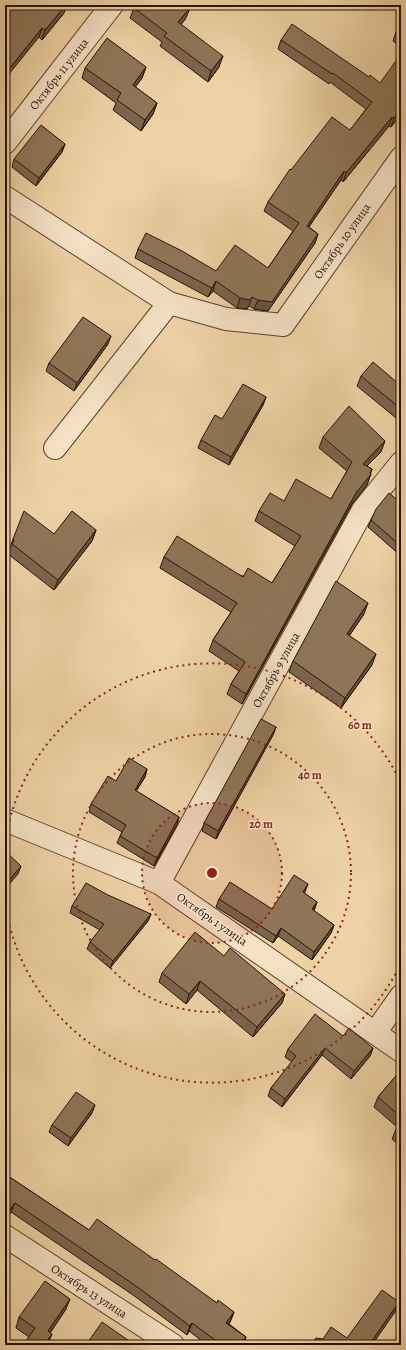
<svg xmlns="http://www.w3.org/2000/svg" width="406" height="1350" font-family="Alegreya,serif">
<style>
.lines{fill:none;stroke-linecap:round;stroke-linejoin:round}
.minor-casing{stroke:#59422e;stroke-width:24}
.minor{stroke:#f5e2c5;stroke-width:22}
.wall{fill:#7b654d;stroke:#271106}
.shaded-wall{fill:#64533e;stroke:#271106}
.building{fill:#8f7659;stroke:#271106}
.ring{fill:none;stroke:#8f2418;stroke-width:2;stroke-dasharray:2 4}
.labels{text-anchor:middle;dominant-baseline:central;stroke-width:3;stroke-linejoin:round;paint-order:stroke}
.street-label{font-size:12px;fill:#271106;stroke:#f5e2c5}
.centre{fill:#8f2418;stroke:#f5e2c5;stroke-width:2}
.ring-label{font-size:12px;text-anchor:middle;font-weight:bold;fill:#8f2418;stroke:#f5e2c5;stroke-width:3;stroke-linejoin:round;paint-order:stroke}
</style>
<rect width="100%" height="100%" fill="#efd3a6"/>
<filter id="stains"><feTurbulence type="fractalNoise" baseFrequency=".005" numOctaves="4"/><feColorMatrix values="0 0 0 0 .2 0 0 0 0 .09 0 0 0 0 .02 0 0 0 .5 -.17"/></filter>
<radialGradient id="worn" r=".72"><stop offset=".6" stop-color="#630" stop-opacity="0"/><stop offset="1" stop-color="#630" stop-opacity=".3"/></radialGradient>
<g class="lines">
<g class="minor-casing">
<path id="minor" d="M5,143l107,-138
M5,197l164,106 57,16 57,6 118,-167
M55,448l114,-145
M5,820l154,63 242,168
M159,883l204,-373 38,-47
M375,1033l26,-37
M5,1236l168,109"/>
</g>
<use href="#minor" class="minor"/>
</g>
<path class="wall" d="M5,5l59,8 -22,27z
M134,8l52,10 -5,6 38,43 -11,15 -48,-36 2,-4 -32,-24z
M401,26v21l-8,-6 3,-9z
M281,40l120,74 -10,13 -2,-1 -46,56 -2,-2 -32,47 9,7 -3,9 -47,68 -14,-2 -5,-3 -2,3 -10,-1 -24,-17 -5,6 -73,-39 3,-9 78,22 52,-3 25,-37 -29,-20 4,-9 23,-32 59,-40 16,-21 -36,-27 -1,2 -51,-35z
M146,67l-4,11 -7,9 22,16 -4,11 -12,17 -28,-21 3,-7 -34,-25 3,-10z
M65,144l-3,8 -26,34 -24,-19 2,-8z
M108,344l-34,47 -28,-20 3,-8z
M361,376l38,8 2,-3v41l-44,-36z
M266,397l-3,8 -34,60 -31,-17 3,-8 21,-21z
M323,437l58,15 -14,14 5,3 -5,16 -15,19 -110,200 -15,-10 4,-10 8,-13 -30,-20 4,-11 18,-28 -71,-44 4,-11 108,26 23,-37 -40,-25 4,-10 25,-10 47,-2 16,-28 -28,-23z
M401,503v53l-33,-29 3,-7z
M96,530l-4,11 -38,49 -46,-36 5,-15 41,-5z
M364,614l-15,22 23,29 -31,43 -52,-36 4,-11z
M276,727l-3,8 -57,104 -14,-8 2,-8z
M147,769l-2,8 -9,14 43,26 -2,8 -23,41 -37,-23 3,-7 2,-4 -33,-20 2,-8 25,-23z
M305,892l-1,1 13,9 -3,9 20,14 -3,8 -19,27 -34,-24 -5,7 -57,-36 3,-8 53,10z
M72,906l79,8 -3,7 -38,47 -23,-19 3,-7 10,-12 -30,-17z
M224,956l61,38 -3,9 -29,34 -56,-47 -11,14 -27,-22 3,-9z
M343,1036l30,12 -3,8 -19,23 -29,-24 -40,52 -14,-11 3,-8 21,-26 -7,-5 3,-8z
M401,1070v77l-9,-8 5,-12 -23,-20 4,-10z
M92,1113l-24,33 -19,-14 3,-7z
M5,1174l84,56 128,73 17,9 -3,8 -2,4 17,13 -3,8h-36l-18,-14 -2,4 -54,-40 -122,-83 -6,8z
M66,1309l-16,24 -21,4 -13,-9 3,-11z"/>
<path class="shaded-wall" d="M66,5h1l-3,8 -22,27 3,-10z
M190,8l-4,10 -11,15 3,-11z
M42,28l-3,9 -34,42v-5z
M223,56l-4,11 -11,15 3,-11z
M146,67l-4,11 -13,18 4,-11z
M157,103l-4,11 -12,17 4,-11z
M401,109v5l-10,13 3,-9z
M392,117l-3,9 -46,56 3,-9z
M65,144l-3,8 -26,34 3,-8z
M344,171l-3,9 -38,55 4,-9z
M318,234l-3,9 -47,68 -14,-2 4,-9z
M216,281l-3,10 -5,6 4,-9z
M252,297l-3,9 -2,3 -10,-1 3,-10z
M111,336l-3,8 -34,47 3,-8z
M266,397l-3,8 -34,60 2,-8z
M385,441l-4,11 -22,22 4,-10z
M372,469l-3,8 2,-3 -4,11 -15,19 -110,200 4,-10 110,-201z
M96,530l-4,11 -38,49 4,-10z
M368,603l-4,11 -21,31 4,-11z
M376,654l-4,11 -31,43 4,-10z
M276,727l-3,8 -57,104 2,-8z
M147,769l-2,8 -13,21 3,-8z
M179,817l-2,8 -23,41 3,-8z
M21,866l-3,8 -13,15v-4z
M308,884l-3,8 -5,8 3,-8z
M317,902l-3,8 -5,7 3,-8z
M151,914l-3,7 -38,47 3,-7z
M334,925l-3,8 -19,27 2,-8z
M281,928l-3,8 -5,7 3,-7z
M200,981l-3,9 -11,14 3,-10z
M285,994l-3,9 -29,34 4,-10z
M325,1048l-3,7 -40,52 3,-8z
M373,1048l-3,8 -19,23 3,-8z
M95,1105l-3,8 -24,33 3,-8z
M15,1203l-4,9 -6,8 1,-5z
M70,1299l-4,10 -22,33 4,-11z
M399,1302l-4,10 -23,33h-3z
M234,1312l-3,8 -8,11 3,-8z
M192,1323l-3,8 -2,4 3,-9z
M52,1334l-4,10v1h-4z
M246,1337l-3,8h-3z"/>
<path class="building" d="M5,5h61l-21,25 -3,-2 -37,46z
M135,5h51l4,3 -12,14 45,34 -12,15 -47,-35 3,-3 -33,-25z
M292,24l77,53 1,-2 10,8 21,-29v55l-7,9 -2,-1 -46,56 -2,-2 -37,55 11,8 -46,68 -14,-2 -6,-3 -2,3 -10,-2 -24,-17 -4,7 -74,-39 8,-16 36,18 34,20 19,-26 33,23 31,-45 -31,-21 22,-33 1,1 41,-53 18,13 22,-28 -39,-29 -1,1 -51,-34z
M401,26v9l-5,-3z
M107,38l39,29 -13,18 24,18 -12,17 -28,-20 4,-7 -36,-25z
M41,125l24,19 -26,34 -25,-19z
M83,317l28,19 -34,47 -28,-20z
M373,362l26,22 2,-3v28l-40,-33z
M243,384l23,13 -35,60 -30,-17 14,-25 7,4z
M349,406l36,35 -22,23 9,5 -2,4 1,1 -15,19 -110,201 -15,-10 14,-22 -32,-22 24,-37 -73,-46 13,-21 66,41 5,-9 24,15 29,-47 -42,-25 11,-18 14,8 12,-22 35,20 21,-37 -29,-25z
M389,493l12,10v43l-30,-26 5,-11z
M24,511l30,23 18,-23 24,19 -38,50 -46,-36 2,-4 -1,-1z
M336,581l32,22 -21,31 29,20 -31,44 -52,-37z
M261,719l15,8 -58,104 -14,-8z
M129,758l18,11 -12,21 44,27 -22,41 -37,-22 6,-11 -35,-21 17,-28 8,5z
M5,851l16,15 -16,19z
M294,875l14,9 -5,8 14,10 -5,7 22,16 -20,27 -33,-24 -5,8 -57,-37 11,-17 42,27z
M86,883l22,12 43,19 -38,47 -23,-19 14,-18 -32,-18z
M195,932l29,24 6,-8 55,46 -28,33 -57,-46 -11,13 -27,-21z
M315,1014l28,22 6,-8 24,20 -19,23 -29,-23 -40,51 -14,-11 25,-32 -8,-7z
M401,1070v47l-23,-20z
M76,1092l19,13 -24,33 -19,-13z
M401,1122v11l-5,-5z
M5,1174l84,56 8,-11 58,41 1,-1 61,44 1,-3 16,12 -8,11 20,14 -6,8h-18l-30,-22 -2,3 -54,-40 -121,-83 -9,12h-1z
M45,1281l25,18 -22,32 4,3 -8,11h-21l12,-17 -16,-11z
M382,1290l17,12 -30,43h-59l6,-7 7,1 8,-12 16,11z
M102,1322l33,23h-49z"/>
<circle cx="212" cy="873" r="70" fill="#8f2418" fill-opacity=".12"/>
<g class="ring">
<circle cx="212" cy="873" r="70"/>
<circle cx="212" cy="873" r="139"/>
<path d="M401 963A209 209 0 0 1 5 902M5 844A209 209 0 0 1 401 783"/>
</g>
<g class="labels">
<g class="street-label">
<text transform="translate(59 74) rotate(-52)">Октябрь 11 улица</text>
<text transform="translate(342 241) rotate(-55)">Октябрь 10 улица</text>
<text transform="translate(276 670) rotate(-61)">Октябрь 9 улица</text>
<text transform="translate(212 919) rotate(35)">Октябрь 1 улица</text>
<text transform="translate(89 1291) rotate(33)">Октябрь 13 улица</text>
</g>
</g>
<circle cx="212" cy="873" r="6" class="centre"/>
<g class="ring-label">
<text x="360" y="729">60 m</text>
<text x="310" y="779">40 m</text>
<text x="261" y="828">20 m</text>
</g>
<rect width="406" height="1350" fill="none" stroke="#efd3a6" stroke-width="20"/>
<rect x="6" y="6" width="394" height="1338" fill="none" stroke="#271106" stroke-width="2"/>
<rect x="10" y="10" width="386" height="1330" fill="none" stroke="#271106"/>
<rect width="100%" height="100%" filter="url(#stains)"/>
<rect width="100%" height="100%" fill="url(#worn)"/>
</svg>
